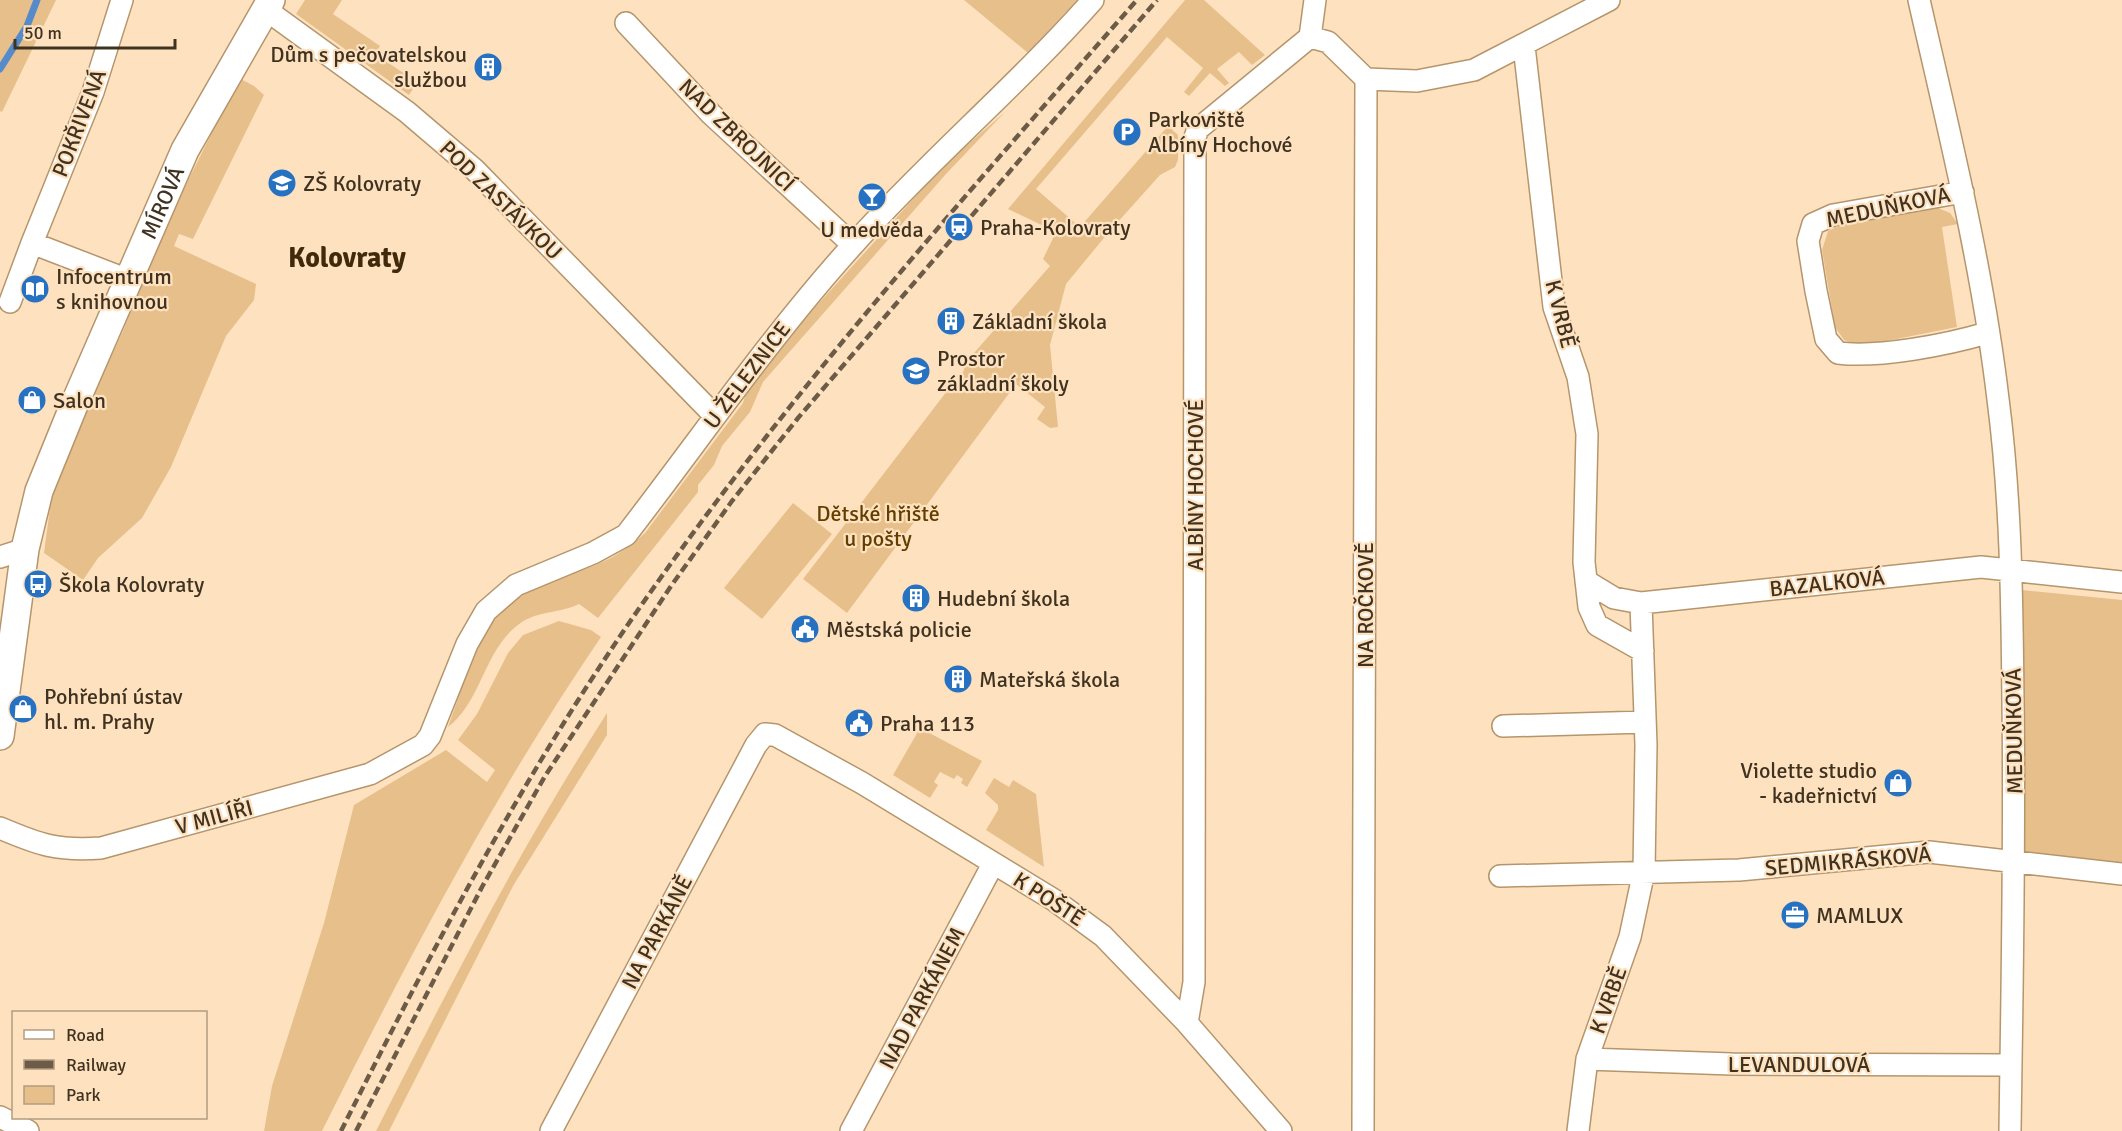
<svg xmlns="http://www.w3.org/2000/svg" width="2122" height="1131" font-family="Signika,sans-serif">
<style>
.green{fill:#e7bf8b}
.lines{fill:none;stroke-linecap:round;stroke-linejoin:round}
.stream{stroke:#568bca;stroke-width:7}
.minor-casing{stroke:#b5956c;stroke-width:24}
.tertiary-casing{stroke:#b5956c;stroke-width:30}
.minor{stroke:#fff;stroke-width:21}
.tertiary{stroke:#fff;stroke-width:27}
.rail{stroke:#6c5b46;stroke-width:4.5;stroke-dasharray:9 4.5;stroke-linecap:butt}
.labels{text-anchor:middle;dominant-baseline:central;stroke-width:4.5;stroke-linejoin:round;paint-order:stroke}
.poi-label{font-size:22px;fill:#403221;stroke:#fee2bf;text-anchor:start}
.street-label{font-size:22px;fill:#403221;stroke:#fee2bf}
.park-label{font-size:22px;fill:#623f00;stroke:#fee2bf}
.district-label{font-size:28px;font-weight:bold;fill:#402a0b;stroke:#fee2bf}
</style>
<rect width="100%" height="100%" fill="#fee2bf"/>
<path class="green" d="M0,0h56l-54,112 -2,-1z
M305,0h37l-9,14 47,32 -5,8 42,28 -8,13 -113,-81z
M964,0h113l-49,53z
M1185,0h19l61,55 -13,10 -13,-13 -22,17 12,14 -4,3 -15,-13 -21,23 -5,-4 19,-24 -36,-31 -131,152 44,38 88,-101 10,9v25l-3,7 -15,8 -52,58 -42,51 -16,61 8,82 -8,1 -13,-9 8,-12 -29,-23 -169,229 -44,-34 144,-188 11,-5 9,-25 83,-95 -7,-7 13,-27 -48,-23z
M239,78l15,8 10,9 -71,144 -14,-5 -5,12 82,38 -2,16 -28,36 -55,131 -29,51 -44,40 -15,22 -39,-27 8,-60 20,-51 51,-111 35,-90z
M1005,112l-59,62 -183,208 -13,30 -28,34 -8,19 -16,20v7l-100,126 -19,-14c-18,9 -40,7 -57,18 -38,25 -39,78 -74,105 19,-50 33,-123 91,-143 44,-15 70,-18 106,-51l98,-130 5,-17 42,-51 154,-170z
M1938,208l12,5 8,11 -16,3 15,100 -96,19 -17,-6 -9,-13 -13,-77 6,-19 15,-7z
M793,503l39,31 -70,85 -38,-31z
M2022,590l100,10v265l-97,-9z
M559,621l32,9 10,7c-107,157 -194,324 -279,494h-58l8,-45 52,-163 30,-118 92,-55 41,32 8,-12 -37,-30 19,-26 31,-61 15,-18z
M607,713v22l-94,151 -124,245h-13c72,-142 144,-283 231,-418z
M920,728l62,33 -15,26 -6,-4 2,-4 -6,-4 -3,4 -14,-7 -6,10 4,3 -8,13 -37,-23z
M994,778l15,9 4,-7 23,14 8,73 -58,-37 12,-20v-5l-13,-12z"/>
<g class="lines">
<path class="stream" d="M0,69l27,-43 10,-26"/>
<g class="minor-casing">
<path id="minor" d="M1919,0c30,132 63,264 79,399 13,100 14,201 15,303 2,143 -1,286 -3,429
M265,9l142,103 68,58 240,246
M626,23l85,91 142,131
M1310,37l18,5 38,37 51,2 57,-11 135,-70
M1524,46l30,261 24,70 9,57 -3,128 5,45 8,18 46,26
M1963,192l-130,23 -20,9 -5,17 8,50 10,48 12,14c41,5 108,-8 149,-20
M32,243l61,-151 29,-92
M10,302l22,-59 96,37
M0,557l25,-8
M1586,581l28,17 27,5 340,-36 141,15
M1503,726l142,-4
M0,828c40,17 57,23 101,20l269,-74 53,-29 7,-9 37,-92 19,-33 30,-26 77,-32 33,-18c75,-97 144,-198 226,-289 77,-86 165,-160 241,-246
M1500,876l239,-6 190,-18 193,22
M1187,1023l7,-41 1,-845 3,-8 112,-92 5,-37
M1587,1059l145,5 279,1
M0,1117l28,14
M551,1131l205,-386 9,-11 10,1 87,48 192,117 49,36 84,87 94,108
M851,1131l142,-267
M1363,1131l3,-1052
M1578,1131l9,-72 43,-122 14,-66 2,-126 -5,-142"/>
</g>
<g class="tertiary-casing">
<g id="tertiary">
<path id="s1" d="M0,736l25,-187 14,-58 35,-86 111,-255 86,-150"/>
</g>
</g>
<use href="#minor" class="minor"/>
<use href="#tertiary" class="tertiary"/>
<path class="rail" d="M341,1131c91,-181 181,-354 297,-521 150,-216 326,-413 499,-610
M356,1131l126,-244 63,-111 126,-190 61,-85 66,-83 359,-418"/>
</g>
<defs>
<g id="building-disc" transform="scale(1.5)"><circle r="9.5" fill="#2671c1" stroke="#fee2bf"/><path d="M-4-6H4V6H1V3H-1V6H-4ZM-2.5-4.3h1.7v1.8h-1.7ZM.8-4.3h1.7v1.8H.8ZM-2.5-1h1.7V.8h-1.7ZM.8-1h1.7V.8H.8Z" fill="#fff"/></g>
<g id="parking-disc" transform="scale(1.5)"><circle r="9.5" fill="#2671c1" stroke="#fee2bf"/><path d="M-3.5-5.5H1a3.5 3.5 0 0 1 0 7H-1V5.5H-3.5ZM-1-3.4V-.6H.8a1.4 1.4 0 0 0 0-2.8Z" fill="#fff"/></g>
<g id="school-disc" transform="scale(1.5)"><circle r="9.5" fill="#2671c1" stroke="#fee2bf"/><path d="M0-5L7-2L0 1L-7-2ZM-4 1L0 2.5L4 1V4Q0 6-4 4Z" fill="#fff"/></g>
<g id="bar-disc" transform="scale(1.5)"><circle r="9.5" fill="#2671c1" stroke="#fee2bf"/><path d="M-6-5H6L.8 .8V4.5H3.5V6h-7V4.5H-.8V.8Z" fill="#fff"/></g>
<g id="station-disc" transform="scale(1.5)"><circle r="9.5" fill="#2671c1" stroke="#fee2bf"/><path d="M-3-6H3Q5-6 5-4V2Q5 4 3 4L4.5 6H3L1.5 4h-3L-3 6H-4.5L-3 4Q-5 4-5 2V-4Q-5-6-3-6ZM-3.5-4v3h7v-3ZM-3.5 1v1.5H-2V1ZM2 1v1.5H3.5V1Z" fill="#fff"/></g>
<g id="library-disc" transform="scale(1.5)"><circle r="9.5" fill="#2671c1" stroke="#fee2bf"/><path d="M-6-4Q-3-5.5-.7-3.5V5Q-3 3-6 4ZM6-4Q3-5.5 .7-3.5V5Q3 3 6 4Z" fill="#fff"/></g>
<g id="shop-disc" transform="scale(1.5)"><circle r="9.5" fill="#2671c1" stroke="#fee2bf"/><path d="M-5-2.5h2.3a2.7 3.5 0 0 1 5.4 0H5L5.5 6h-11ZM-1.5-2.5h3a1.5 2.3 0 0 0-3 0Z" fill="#fff"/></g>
<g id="bus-disc" transform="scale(1.5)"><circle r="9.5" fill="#2671c1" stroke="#fee2bf"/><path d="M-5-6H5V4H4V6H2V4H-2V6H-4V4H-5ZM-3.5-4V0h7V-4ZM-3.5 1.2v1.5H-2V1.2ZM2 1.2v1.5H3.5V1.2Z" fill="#fff"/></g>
<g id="civic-disc" transform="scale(1.5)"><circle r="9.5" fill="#2671c1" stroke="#fee2bf"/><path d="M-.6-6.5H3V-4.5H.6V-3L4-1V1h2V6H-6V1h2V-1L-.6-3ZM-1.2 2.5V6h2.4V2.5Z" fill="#fff"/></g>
<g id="office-disc" transform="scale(1.5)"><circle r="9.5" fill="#2671c1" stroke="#fee2bf"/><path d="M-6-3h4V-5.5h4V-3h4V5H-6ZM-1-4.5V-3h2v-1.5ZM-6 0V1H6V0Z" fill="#fff"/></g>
</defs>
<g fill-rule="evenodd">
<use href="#building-disc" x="488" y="67"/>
<use href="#parking-disc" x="1127" y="132"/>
<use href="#school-disc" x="282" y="183"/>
<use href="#bar-disc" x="872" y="197"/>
<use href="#station-disc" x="959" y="227"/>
<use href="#library-disc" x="35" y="289"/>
<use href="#building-disc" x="951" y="321"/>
<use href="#school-disc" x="916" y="371"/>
<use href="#shop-disc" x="32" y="400"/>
<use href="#bus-disc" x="38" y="584"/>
<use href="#building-disc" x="916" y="598"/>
<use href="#civic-disc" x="805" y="629"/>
<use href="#building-disc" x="958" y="679"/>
<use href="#shop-disc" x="23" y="709"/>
<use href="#civic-disc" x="859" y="723"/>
<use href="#shop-disc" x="1898" y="783"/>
<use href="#office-disc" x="1795" y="915"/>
</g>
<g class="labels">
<g class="poi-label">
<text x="467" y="54" text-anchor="end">Dům s pečovatelskou<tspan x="467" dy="25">službou</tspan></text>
<text x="1148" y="119">Parkoviště<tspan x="1148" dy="25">Albíny Hochové</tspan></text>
<text x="303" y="183">ZŠ Kolovraty</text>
<text x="980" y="227">Praha-Kolovraty</text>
<text x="872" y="229" text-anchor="middle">U medvěda</text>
<text x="56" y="276">Infocentrum<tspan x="56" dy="25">s knihovnou</tspan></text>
<text x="972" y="321">Základní škola</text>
<text x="937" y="358">Prostor<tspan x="937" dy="25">základní školy</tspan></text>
<text x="53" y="400">Salon</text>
<text x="59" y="584">Škola Kolovraty</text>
<text x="937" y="598">Hudební škola</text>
<text x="826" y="629">Městská policie</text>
<text x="979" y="679">Mateřská škola</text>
<text x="44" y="696">Pohřební ústav<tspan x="44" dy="25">hl. m. Prahy</tspan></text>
<text x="880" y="723">Praha 113</text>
<text x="1877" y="770" text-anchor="end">Violette studio<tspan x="1877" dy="25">- kadeřnictví</tspan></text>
<text x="1816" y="915">MAMLUX</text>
</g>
<g class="street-label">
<text transform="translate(79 123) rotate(-69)">POKŘIVENÁ</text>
<text transform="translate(737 135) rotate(44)">NAD ZBROJNICÍ</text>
<text transform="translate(501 200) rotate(44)">POD ZASTÁVKOU</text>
<text stroke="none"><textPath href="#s1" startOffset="562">MÍROVÁ</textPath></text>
<text transform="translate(1888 207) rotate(-12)">MEDUŇKOVÁ</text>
<text transform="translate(1561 314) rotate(76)">K VRBĚ</text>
<text transform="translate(747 375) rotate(-53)">U ŽELEZNICE</text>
<text transform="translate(1195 485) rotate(-90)">ALBÍNY HOCHOVÉ</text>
<text transform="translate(1827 583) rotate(-6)">BAZALKOVÁ</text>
<text transform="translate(1365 605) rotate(-90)">NA ROČKOVĚ</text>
<text transform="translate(2014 731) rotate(-91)">MEDUŇKOVÁ</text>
<text transform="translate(214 817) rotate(-15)">V MILÍŘI</text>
<text transform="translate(1848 861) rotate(-5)">SEDMIKRÁSKOVÁ</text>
<text transform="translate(1049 899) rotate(33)">K POŠTĚ</text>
<text transform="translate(657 932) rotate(-62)">NA PARKÁNĚ</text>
<text transform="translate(922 998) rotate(-62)">NAD PARKÁNEM</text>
<text transform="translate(1608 1000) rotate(-70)">K VRBĚ</text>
<text x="1799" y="1064">LEVANDULOVÁ</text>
</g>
<g class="park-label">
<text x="878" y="513">Dětské hřiště<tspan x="878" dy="25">u pošty</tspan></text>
</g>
<g class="district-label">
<text x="347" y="258">Kolovraty</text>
</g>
</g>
<rect x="12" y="1011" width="195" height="108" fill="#fee2bf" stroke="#b29c80" stroke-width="1.5"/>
<rect x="24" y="1030" width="30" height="9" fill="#ffffff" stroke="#b29c80" stroke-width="1.5"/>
<text x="66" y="1041" font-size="18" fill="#403221">Road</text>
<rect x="24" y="1060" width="30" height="9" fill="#6c5b46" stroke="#b29c80" stroke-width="1.5"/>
<text x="66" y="1071" font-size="18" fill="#403221">Railway</text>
<rect x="24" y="1086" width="30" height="18" fill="#e7bf8b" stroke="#b29c80" stroke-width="1.5"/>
<text x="66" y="1101" font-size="18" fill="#403221">Park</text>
<path d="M15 39v9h160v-9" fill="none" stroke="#403221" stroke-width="3"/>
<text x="24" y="39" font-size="18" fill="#403221" stroke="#fee2bf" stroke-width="4.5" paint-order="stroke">50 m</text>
</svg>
